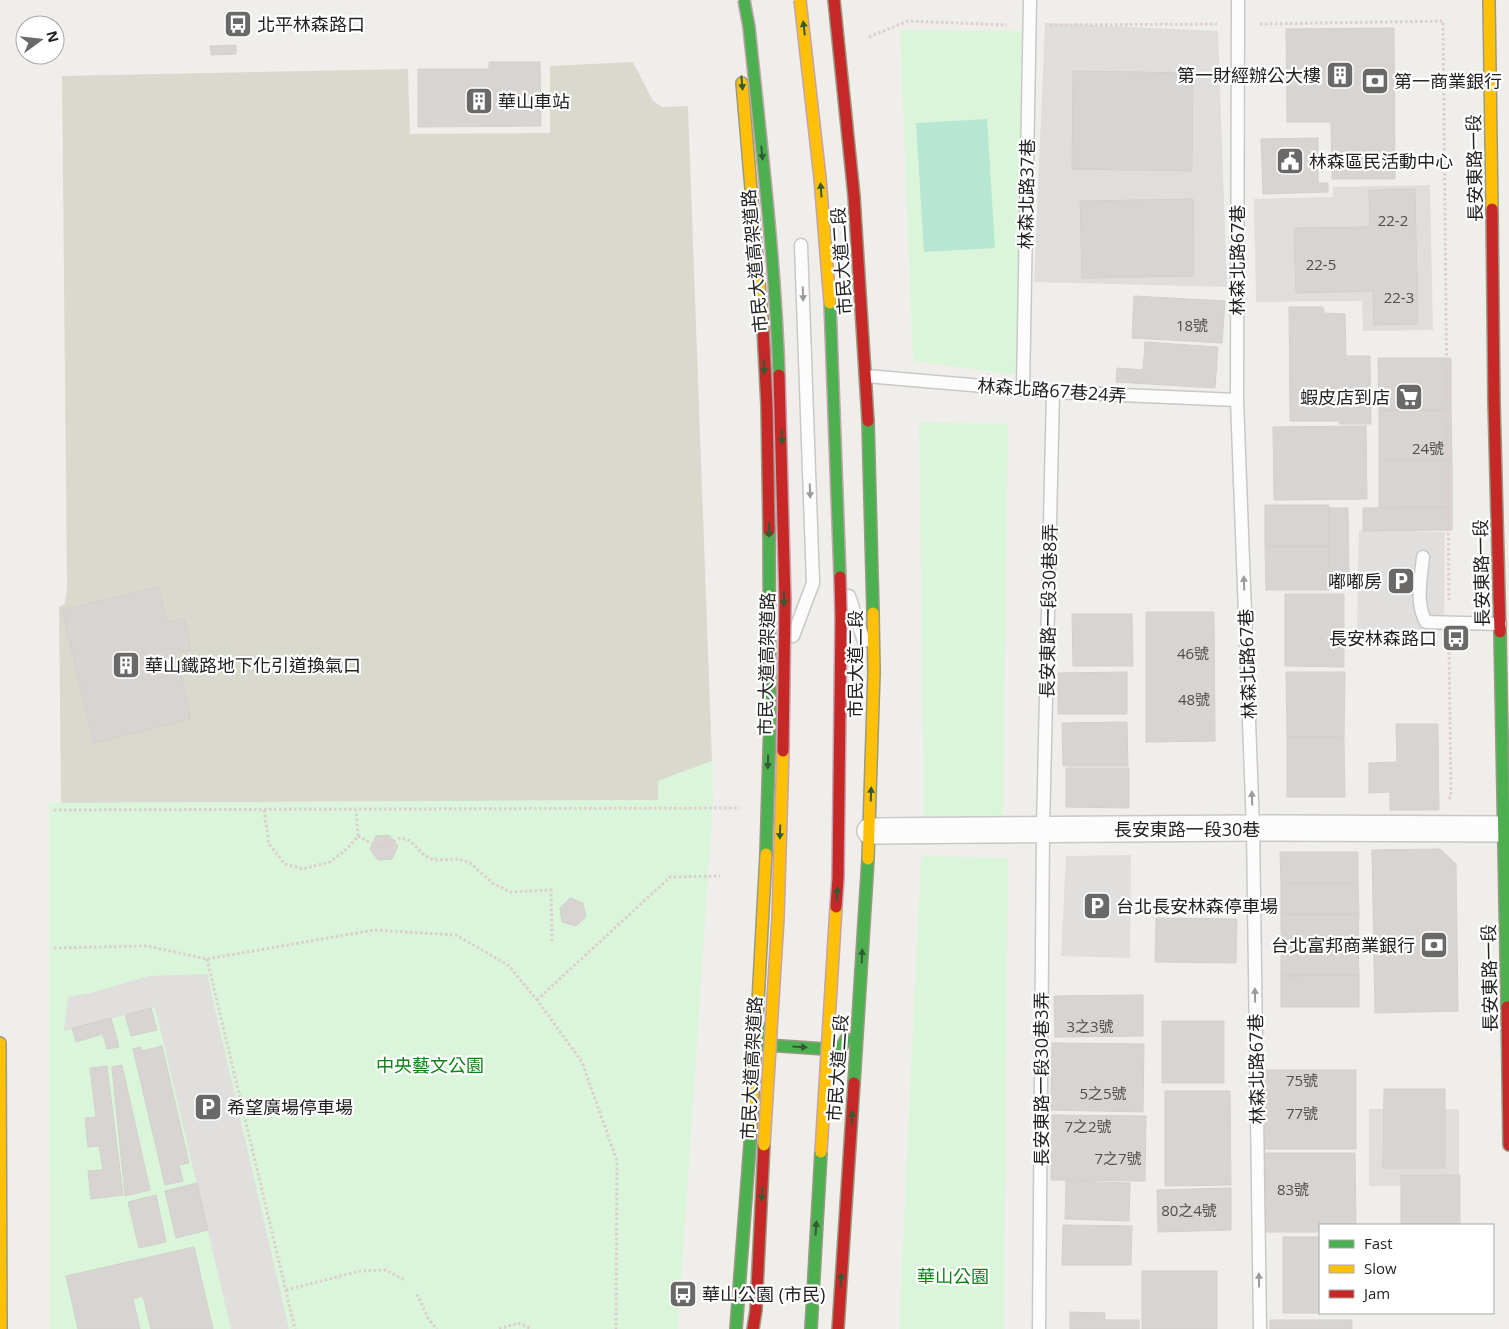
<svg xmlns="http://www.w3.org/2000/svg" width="1509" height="1329" font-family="'Open Sans','Noto Sans TC',sans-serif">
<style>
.residential{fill:#dfdedc}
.construction{fill:#d9d9cd}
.park{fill:#daf5da}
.pitch{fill:#b7e6d2}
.parking{fill:#e0dfde}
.building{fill:#d7d4d2;stroke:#d3d0cc}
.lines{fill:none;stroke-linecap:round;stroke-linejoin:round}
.lane-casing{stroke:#c9c8c7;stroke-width:15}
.street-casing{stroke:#c9c8c7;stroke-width:28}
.fast-casing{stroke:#999a82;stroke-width:14}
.slow-casing{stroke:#999a82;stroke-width:14}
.jam-casing{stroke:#999a82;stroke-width:14}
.path{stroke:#dccecd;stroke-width:3;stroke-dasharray:2.5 2.5;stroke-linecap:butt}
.lane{stroke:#fdfcfc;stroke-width:12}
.street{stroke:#fdfcfc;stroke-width:25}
.fast{stroke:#4caf50;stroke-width:11}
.slow{stroke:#ffc107;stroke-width:11}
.jam{stroke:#c62828;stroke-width:11}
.fast-bridge-casing{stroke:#c5a2ac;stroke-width:14;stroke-linecap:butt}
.slow-bridge-casing{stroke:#c5a2ac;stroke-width:14;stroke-linecap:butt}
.jam-bridge-casing{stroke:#c5a2ac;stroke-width:14;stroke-linecap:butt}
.fast-bridge{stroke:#4caf50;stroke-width:11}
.slow-bridge{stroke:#ffc107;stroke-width:11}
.jam-bridge{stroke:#c62828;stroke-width:11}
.oneway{fill:#335a34}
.oneway2{fill:#9a9a9a}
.labels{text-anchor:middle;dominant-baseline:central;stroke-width:4.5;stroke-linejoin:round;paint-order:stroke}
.number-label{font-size:15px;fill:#4f4e4e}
.poi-label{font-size:18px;fill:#222;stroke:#fff;text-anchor:start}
.street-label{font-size:18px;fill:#222;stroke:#fff}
.park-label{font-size:18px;fill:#0c8416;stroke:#fff}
</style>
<rect width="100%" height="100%" fill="#f0eeeb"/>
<path class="residential" d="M1045,23l173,8 9,256 -193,-5z
M1430,185l3,145 -70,1 -1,-30 -106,1 -2,-103 79,-2v-10z
M1369,1109h90v77h-90z"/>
<path class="construction" d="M633,62l20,39 9,6 26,-1 24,655 -54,20v19l-597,3 -2,-196 6,-3 2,-16 -5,-512 346,-7 2,65 140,-1v-67z"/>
<path class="park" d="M900,30l127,1 -10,344 -104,-14z
M919,422l89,2 -5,395 -79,-3z
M712,761l1,41 -35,527h-628l-1,-526 609,-3v-19z
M921,856l87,2 -4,471h-105z"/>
<path class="pitch" d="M987,119l8,129 -71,4 -8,-129z"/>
<path class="parking" d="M1359,530l86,2 -1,99 -87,-2z
M1131,855l-1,103 -69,-2 5,-100z
M207,974l82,355h-58l-76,-322 -91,24 4,-34 22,-4 59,-17z"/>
<path class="building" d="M1394,28l1,151h-63l-1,-57h-44l-1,-93z
M236,45v9l-25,1 -1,-9z
M489,62h51l1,64 -123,1v-58h71z
M1073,71l120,2 -1,98 -120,-2z
M1318,138v45h10v9l-65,2 -2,-55z
M1415,189l3,135 -44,1 -1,-34 -77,2 -2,-65 76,-1 -1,-37z
M1193,199l1,77 -112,2 -2,-77z
M1134,296l91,5 -3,42 -90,-5z
M1289,307h34l1,6 21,1 1,42h24l1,68h-32l1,-3h-50z
M1145,342l73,5 -3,41 -99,-6 1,-14 26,2z
M1378,358h73v52h-72z
M1379,410h72l1,50h-73z
M1366,426l1,73 -93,1 -1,-73z
M1379,460h73v47h-73z
M1265,505h64v41h-64z
M1452,507v23l-89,1v-23z
M1329,508h19l1,72h-20z
M1265,546h64v44h-63z
M159,587l8,35 17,-4 7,32 -16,3 16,66 -97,24 -32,-133z
M1285,594h59v73l-59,-1z
M1146,612h68l1,129 -69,1z
M1072,614h60l1,52h-60z
M1127,672v42h-69v-41z
M1286,672h59l-1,65h-57z
M1127,722l1,44h-65l-1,-43z
M1396,724h42l1,86h-49v-18l-21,1v-30l28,-1z
M1287,737h57l1,60h-58z
M1066,768h63v40l-63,-1z
M389,835l9,11 -6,13 -14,1 -8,-11 5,-11 1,-2z
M1440,849l16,15 2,147 -83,2 -3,-163z
M1280,852h78v31h-77z
M1281,883h77l1,31h-78z
M570,898l13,5 3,14 -10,9 -14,-4 -2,-14z
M1281,914h78l-1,31h-77z
M1156,918l81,1 -1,44 -81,-1z
M1281,945h77l1,30 -78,1z
M1359,975v32h-78v-31z
M1143,995v41l-88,1 -1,-41z
M151,1008l6,22 -26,6 -6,-21z
M111,1018l8,29 -12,2 -4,-15 -27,8 -4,-14z
M1162,1021h62v62h-62z
M1052,1043l92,1 -1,68 -92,-2z
M162,1046l27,117 -10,2 4,16 -18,4 -32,-136 8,-2 1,4z
M122,1065l28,125 -25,6 -13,-129z
M107,1066l16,129 -32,4 -3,-28 15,-1 -4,-24 -11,1 -3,-29 11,-1 -6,-49z
M1265,1070h91v79h-91z
M1384,1089h61v79h-62z
M1165,1091h65l1,94 -66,1z
M1052,1115l94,1 -1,65 -94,-1z
M1263,1153h92l1,72h-36v7h-57z
M1401,1175h59v50h-59z
M1066,1181l64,2 -1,38 -64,-2z
M197,1183l11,47 -32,8 -11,-47z
M1231,1188v42l-73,2 -1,-42z
M156,1195l10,47 -27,6 -11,-46z
M1063,1225l69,1 -1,39h-69z
M1283,1237h37v76h31h-68z
M194,1247l19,82h-62l-8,-33 -10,3 7,30h-62l-12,-53z
M1142,1271h75v58h-75z
M1070,1312l35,1v7h34v9h-69z
M1270,1320h82v9h-82z"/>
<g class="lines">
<g class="lane-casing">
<path id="lane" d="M1238,0l-1,400 16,428 7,501
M866,376l187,16 184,8
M1023,389l7,-389
M1423,557c-2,21 -8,46 3,65l74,2
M849,596l15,45
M793,636l20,-53 -12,-338
M1039,1329l4,-500 10,-437"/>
</g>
<g class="street-casing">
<path id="street" d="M870,831l383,-3 256,1"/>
</g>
<g class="fast-casing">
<path id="fast" d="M868,421l5,192
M1500,632l7,375
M766,854l4,-133 -1,-190
M761,1028l5,17 74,5 6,-11
M854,1083l14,-224
M736,1329l15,-198
M811,1329l10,-177"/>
</g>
<g class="slow-casing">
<path id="slow" d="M1489,0l3,209
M742,83l21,246
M868,859l6,-187 -1,-59
M0,1043l1,286
M751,1131l15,-277"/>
</g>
<g class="jam-casing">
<path id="jam" d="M834,0l20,196 14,225
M1492,209l2,193 6,230
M763,329l4,77 2,125
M1507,1007l2,138
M753,1329l3,-19 8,-165
M838,1329l16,-246"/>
</g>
<path class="path" d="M1260,24l183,-3 6,579
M1050,25l167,-1
M869,37l39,-16 99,4
M1449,799l2,-3 -2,-152
M54,810l686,-2
M264,810l5,34 16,20 18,5 27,-7 18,-14 10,-12 -2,-26
M358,836l22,12 21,-10 9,3 14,14 10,5 25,-1 11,4 24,21 16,8 41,-2 1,51
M54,948l93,-2 60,13 167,-29 82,5 52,30 29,35 45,62 35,99 -1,168
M207,959l88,370
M537,1000l133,-123 50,-1
M286,1290l74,-19 26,-1 18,10
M417,1294l11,24 9,11
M499,1329l19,-6 14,6"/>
<use href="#lane" class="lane"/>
<use href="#street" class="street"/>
<use href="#fast" class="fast"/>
<use href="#slow" class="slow"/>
<use href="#jam" class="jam"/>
<g class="fast-bridge-casing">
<path id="fast-bridge" d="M744,0l5,27c12,116 26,231 30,348
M830,303l10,274"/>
</g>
<g class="slow-bridge-casing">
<path id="slow-bridge" d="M800,0l20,178 10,125
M764,1145l14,-227 5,-167
M821,1152l15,-245"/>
</g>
<g class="jam-bridge-casing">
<path id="jam-bridge" d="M779,375l6,225 -2,151
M836,907l2,-29 3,-260 -1,-41"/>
</g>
<use href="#fast-bridge" class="fast-bridge"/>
<use href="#slow-bridge" class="slow-bridge"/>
<use href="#jam-bridge" class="jam-bridge"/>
</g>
<defs><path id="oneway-solid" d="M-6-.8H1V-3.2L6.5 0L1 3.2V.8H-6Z" transform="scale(1.25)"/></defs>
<g class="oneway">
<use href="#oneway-solid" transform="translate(804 28) rotate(-97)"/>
<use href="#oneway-solid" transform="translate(742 83) rotate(85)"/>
<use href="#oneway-solid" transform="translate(762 153) rotate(84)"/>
<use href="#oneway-solid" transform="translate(821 190) rotate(-94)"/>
<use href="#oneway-solid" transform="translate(764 367) rotate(87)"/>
<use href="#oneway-solid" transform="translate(782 437) rotate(88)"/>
<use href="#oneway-solid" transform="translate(769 530) rotate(89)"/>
<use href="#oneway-solid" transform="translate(784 599) rotate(90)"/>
<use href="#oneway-solid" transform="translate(768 762) rotate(91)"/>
<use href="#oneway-solid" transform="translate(871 794) rotate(-88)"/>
<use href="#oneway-solid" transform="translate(780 832) rotate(92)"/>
<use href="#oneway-solid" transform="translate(837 894) rotate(-87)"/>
<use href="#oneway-solid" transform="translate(862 956) rotate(-87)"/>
<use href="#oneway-solid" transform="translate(800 1047) rotate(3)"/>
<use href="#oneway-solid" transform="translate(852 1118) rotate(-86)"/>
<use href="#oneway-solid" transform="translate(762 1194) rotate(93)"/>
<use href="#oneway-solid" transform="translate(816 1228) rotate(-86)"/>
<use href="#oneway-solid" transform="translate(841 1280) rotate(-86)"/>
</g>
<g class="oneway2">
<use href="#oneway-solid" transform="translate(803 294) rotate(88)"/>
<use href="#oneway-solid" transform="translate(810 491) rotate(88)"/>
<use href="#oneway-solid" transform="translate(1244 583) rotate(-92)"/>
<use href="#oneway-solid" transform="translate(1252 798) rotate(-92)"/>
<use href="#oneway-solid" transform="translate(1255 995) rotate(-91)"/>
<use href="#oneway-solid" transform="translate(1259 1280) rotate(-91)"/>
</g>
<defs>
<g id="bus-square" transform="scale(1.4375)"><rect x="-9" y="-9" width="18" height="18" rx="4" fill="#6a6968" stroke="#fff"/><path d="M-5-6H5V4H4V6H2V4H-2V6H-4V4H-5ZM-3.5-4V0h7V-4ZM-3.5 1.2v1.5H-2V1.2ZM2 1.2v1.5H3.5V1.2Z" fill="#fff"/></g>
<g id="building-square" transform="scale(1.4375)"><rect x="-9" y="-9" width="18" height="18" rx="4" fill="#6a6968" stroke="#fff"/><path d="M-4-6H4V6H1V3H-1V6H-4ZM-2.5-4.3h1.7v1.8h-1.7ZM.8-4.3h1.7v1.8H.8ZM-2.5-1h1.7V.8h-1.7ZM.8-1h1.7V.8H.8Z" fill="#fff"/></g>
<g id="bank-square" transform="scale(1.4375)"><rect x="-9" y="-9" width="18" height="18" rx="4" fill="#6a6968" stroke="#fff"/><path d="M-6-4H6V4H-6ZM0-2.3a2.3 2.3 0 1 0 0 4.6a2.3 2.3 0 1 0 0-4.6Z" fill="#fff"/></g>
<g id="civic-square" transform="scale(1.4375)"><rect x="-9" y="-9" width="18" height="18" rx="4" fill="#6a6968" stroke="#fff"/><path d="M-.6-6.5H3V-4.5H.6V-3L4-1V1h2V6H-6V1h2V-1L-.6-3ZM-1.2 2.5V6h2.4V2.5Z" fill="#fff"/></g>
<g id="supermarket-square" transform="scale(1.4375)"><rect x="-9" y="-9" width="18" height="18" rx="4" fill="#6a6968" stroke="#fff"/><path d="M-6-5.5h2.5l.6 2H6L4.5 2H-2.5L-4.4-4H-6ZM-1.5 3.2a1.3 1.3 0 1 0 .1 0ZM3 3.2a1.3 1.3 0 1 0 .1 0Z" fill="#fff"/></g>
<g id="parking-square" transform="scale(1.4375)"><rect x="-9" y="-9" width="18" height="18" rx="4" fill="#6a6968" stroke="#fff"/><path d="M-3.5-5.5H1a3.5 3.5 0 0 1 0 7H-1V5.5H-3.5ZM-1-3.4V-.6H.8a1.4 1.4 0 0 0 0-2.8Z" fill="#fff"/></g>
</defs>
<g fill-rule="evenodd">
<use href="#bus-square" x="238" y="24"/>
<use href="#building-square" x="1340" y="75"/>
<use href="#bank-square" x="1375" y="81"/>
<use href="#building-square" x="479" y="101"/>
<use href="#civic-square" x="1290" y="161"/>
<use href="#supermarket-square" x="1409" y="397"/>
<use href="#parking-square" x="1401" y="581"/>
<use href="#bus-square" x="1456" y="638"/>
<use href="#building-square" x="126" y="665"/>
<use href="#parking-square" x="1097" y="906"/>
<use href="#bank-square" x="1434" y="945"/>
<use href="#parking-square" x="208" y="1107"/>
<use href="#bus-square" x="683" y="1294"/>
</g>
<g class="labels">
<g class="number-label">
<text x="1393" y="220">22-2</text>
<text x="1321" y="264">22-5</text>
<text x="1399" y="297">22-3</text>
<text x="1192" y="325">18號</text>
<text x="1428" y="448">24號</text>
<text x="1193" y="653">46號</text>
<text x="1194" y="699">48號</text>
<text x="1090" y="1026">3之3號</text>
<text x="1302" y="1080">75號</text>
<text x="1103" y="1093">5之5號</text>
<text x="1302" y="1113">77號</text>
<text x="1088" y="1126">7之2號</text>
<text x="1118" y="1158">7之7號</text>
<text x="1293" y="1189">83號</text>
<text x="1189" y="1210">80之4號</text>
</g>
<g class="poi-label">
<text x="257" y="24">北平林森路口</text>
<text x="1321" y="75" text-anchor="end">第一財經辦公大樓</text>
<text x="1394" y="81">第一商業銀行</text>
<text x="498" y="101">華山車站</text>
<text x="1309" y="161">林森區民活動中心</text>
<text x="1390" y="397" text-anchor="end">蝦皮店到店</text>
<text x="1382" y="581" text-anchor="end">嘟嘟房</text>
<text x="1437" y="638" text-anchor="end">長安林森路口</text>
<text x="145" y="665">華山鐵路地下化引道換氣口</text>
<text x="1116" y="906">台北長安林森停車場</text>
<text x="1415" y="945" text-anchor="end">台北富邦商業銀行</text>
<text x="227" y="1107">希望廣場停車場</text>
<text x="702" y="1294">華山公園 (市民)</text>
</g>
<g class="street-label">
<text transform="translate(1474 168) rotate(-91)">長安東路一段</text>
<text transform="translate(1026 194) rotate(-89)">林森北路37巷</text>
<text transform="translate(1237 260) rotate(-90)">林森北路67巷</text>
<text transform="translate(754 261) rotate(-95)">市民大道高架道路</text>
<text transform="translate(841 261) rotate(-94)">市民大道二段</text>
<text transform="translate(1052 390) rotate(4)">林森北路67巷24弄</text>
<text transform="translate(1481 573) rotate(-91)">長安東路一段</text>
<text transform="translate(1048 611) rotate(-89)">長安東路一段30巷8弄</text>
<text transform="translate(766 664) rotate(-89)">市民大道高架道路</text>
<text transform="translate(855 664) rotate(-90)">市民大道二段</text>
<text transform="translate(1247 664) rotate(-92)">林森北路67巷</text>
<text x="1187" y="829">長安東路一段30巷</text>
<text transform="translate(1489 978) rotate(-91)">長安東路一段</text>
<text transform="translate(751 1068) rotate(-87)">市民大道高架道路</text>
<text transform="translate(837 1068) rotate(-86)">市民大道二段</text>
<text transform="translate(1256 1069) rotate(-91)">林森北路67巷</text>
<text transform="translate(1041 1079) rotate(-90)">長安東路一段30巷3弄</text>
</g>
<g class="park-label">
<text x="430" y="1065">中央藝文公園</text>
<text x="953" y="1276">華山公園</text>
</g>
</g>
<rect x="1319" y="1224" width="175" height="90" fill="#ffffff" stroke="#a7a7a7"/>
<rect x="1329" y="1240" width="25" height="8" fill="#4caf50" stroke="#a7a7a7"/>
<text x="1364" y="1249" font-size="15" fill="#222222">Fast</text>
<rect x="1329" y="1265" width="25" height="8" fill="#ffc107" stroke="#a7a7a7"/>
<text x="1364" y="1274" font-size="15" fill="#222222">Slow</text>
<rect x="1329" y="1290" width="25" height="8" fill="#c62828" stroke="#a7a7a7"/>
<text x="1364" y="1299" font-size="15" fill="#222222">Jam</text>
<g transform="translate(40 40) rotate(75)"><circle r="24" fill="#ffffff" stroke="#a7a7a7"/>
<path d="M0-4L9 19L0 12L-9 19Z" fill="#6a6968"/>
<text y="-8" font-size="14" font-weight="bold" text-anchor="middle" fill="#222222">N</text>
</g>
</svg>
